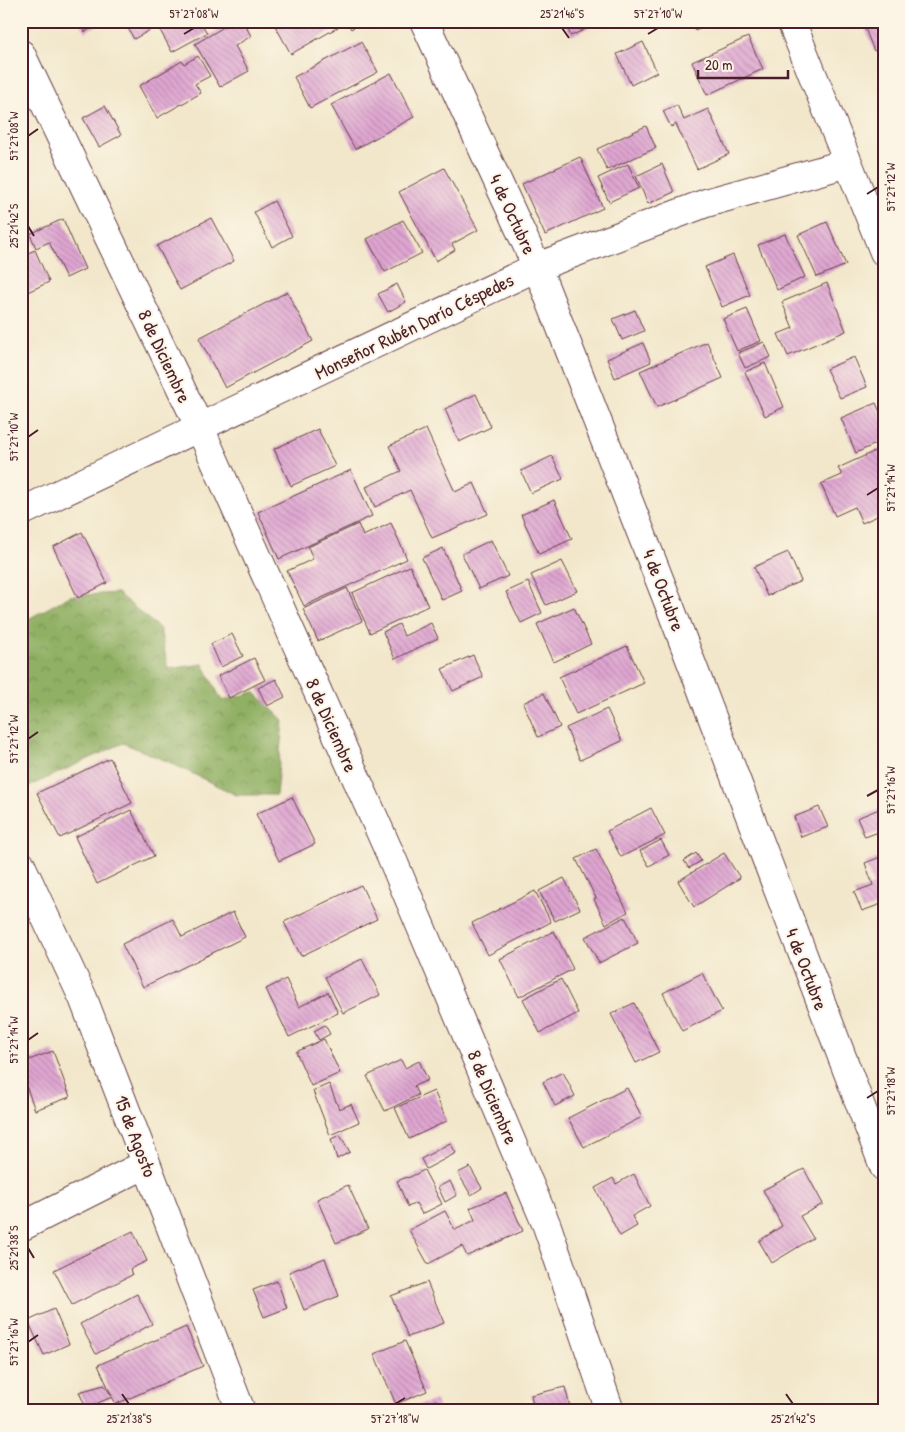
<svg xmlns="http://www.w3.org/2000/svg" width="905" height="1432" font-family="'Patrick Hand',sans-serif">
<style>
.forest{fill:url(#forest-crowns);stroke:#6d6848}
.building{fill:url(#building-back-hatch)}
.lines{fill:none;stroke-linecap:round;stroke-linejoin:round}
.minor-casing{stroke:#633d43;stroke-width:30}
.minor{stroke:#fff;stroke-width:28}
.ticks{fill:none;stroke:#4a1f2b;stroke-width:2}
.labels{text-anchor:middle;dominant-baseline:central;stroke-width:4;stroke-linejoin:round;paint-order:stroke}
.street-label{font-size:19px;fill:#4a1f2b;stroke:#fcf5e5}
.neatline{fill:none;stroke:#4a1f2b;stroke-width:2}
.ticks-label{font-size:12px;text-anchor:middle;fill:#4a1f2b}
</style>
<defs>
<pattern id="forest-crowns" width="20" height="18" patternUnits="userSpaceOnUse" patternTransform="scale(1.25)"><rect width="20" height="18" fill="#90b064"/><path d="M2 6a3 3 0 1 1 6 0M12 15a3 3 0 1 1 6 0" fill="none" stroke="#788f53"/></pattern>
<pattern id="building-back-hatch" width="6" height="6" patternUnits="userSpaceOnUse" patternTransform="scale(1.25)"><rect width="6" height="6" fill="#dfa6d2"/><path d="M-1 5l2 2M0 0l6 6M5-1l2 2" fill="none" stroke="#b787ab"/></pattern>
</defs>
<rect width="100%" height="100%" fill="#fcf5e5"/>
<filter id="ink" filterUnits="userSpaceOnUse"><feTurbulence type="fractalNoise" baseFrequency=".02" numOctaves="2"/><feDisplacementMap in="SourceGraphic" scale="10" xChannelSelector="R" yChannelSelector="G"/><feConvolveMatrix kernelMatrix="1 2 1 2 8 2 1 2 1" color-interpolation-filters="sRGB"/></filter>
<filter id="wash" filterUnits="userSpaceOnUse"><feTurbulence type="fractalNoise" baseFrequency=".0096" numOctaves="4" result="noise"/><feDisplacementMap in="SourceGraphic" scale="20" xChannelSelector="R" yChannelSelector="G"/><feGaussianBlur stdDeviation="1.12" result="paint"/><feColorMatrix in="noise" values="0 0 0 0 0 0 0 0 0 0 0 0 0 0 0 0 0 1.4 0 .05"/><feComposite in="paint" operator="in"/></filter>
<g filter="url(#wash)">
<rect width="100%" height="100%" fill="#f2e7cb"/>
<path class="forest" d="M117,593l43,36 8,40 35,-5 19,37 32,-9 29,28 -7,75h-40l-67,-33 -46,-19 -102,47v-167l49,-27z"/>
<g id="blocks">
<path class="building" d="M79,21h25l-19,11z
M124,21h22l4,9 -16,9z
M155,21h45l7,12 -35,19z
M234,21h9l8,15 -16,10 14,25 -29,16 -25,-43z
M274,21h90l-13,8 -4,-7 -56,32 -18,-32z
M564,21h38l-31,15z
M691,21h24l-20,9z
M862,21h22v26l-10,4z
M748,37l15,32 -56,26 -15,-33z
M361,42l17,30 -68,36 -16,-31z
M643,42l14,30 -26,13 -14,-31z
M198,56l12,20 -15,8 6,9 -44,25 -18,-32 43,-25 2,3z
M391,73l23,44 -59,32 -24,-44z
M677,105l7,15 24,-11 21,45 -32,15 -21,-45 -5,3 -8,-16z
M105,106l16,29 -22,12 -16,-29z
M646,126l10,22 -49,22 -10,-21z
M580,157l23,51 -58,27 -23,-51z
M628,164l11,24 -30,14 -11,-24z
M662,164l12,28 -26,12 -12,-28z
M444,168l34,62 -26,14 3,6 -19,11 -37,-69z
M274,201l18,35 -20,11 -18,-35z
M211,218l23,43 -54,29 -23,-44z
M63,219l22,50 -19,9 -17,-36 -13,6 -6,-14z
M403,220l19,33 -37,19 -18,-33z
M827,222l19,43 -29,12 -19,-42z
M785,234l20,43 -28,13 -19,-45z
M35,250l14,32 -28,13v-39z
M733,255l17,40 -28,12 -17,-40z
M827,283l19,48 -58,25 -10,-22 15,-6 -11,-26z
M397,284l9,18 -18,10 -10,-18z
M287,292l26,49 -88,47 -26,-50z
M747,309l14,32 -24,10 -14,-32z
M635,310l9,21 -22,9 -9,-21z
M707,342l16,36 -66,29 -17,-36z
M764,342l7,15 -26,11 -7,-15z
M643,343l8,19 -36,16 -8,-19z
M854,357l13,30 -27,11 -14,-29z
M765,363l19,44 -19,9 -20,-44z
M476,394l15,33 -32,15 -14,-33z
M876,403l8,18v19l-28,13 -15,-35z
M318,429l17,37 -44,20 -17,-37z
M426,429l29,63 19,-9 14,31 -56,24 -22,-48 -35,17 -9,-20 35,-16 -12,-25z
M884,447v66l-22,10 -7,-16 -20,9 -14,-32 21,-9 -4,-7z
M552,456l11,23 -32,14 -10,-22z
M351,470l21,46 -93,43 -21,-47z
M554,500l18,39 -33,15 -18,-39z
M391,523l16,36 -103,47 -17,-35 26,-12 -5,-12 50,-23 5,12z
M82,532l25,51 -29,15 -25,-51z
M491,540l17,36 -29,13 -17,-35z
M443,548l19,43 -20,9 -20,-42z
M788,552l13,29 -34,15 -13,-29z
M562,561l15,30 -31,14 -15,-30z
M410,566l18,40 -58,27 -18,-40z
M528,582l14,31 -21,10 -15,-31z
M347,588l15,33 -44,20 -15,-32z
M574,607l17,37 -37,18 -17,-38z
M431,623l7,15 -43,21 -12,-27 16,-8 5,12z
M232,634l11,22 -22,11 -10,-23z
M627,646l17,37 -68,31 -17,-37z
M473,655l10,22 -30,14 -11,-22z
M254,658l11,22 -36,18 -11,-22z
M276,679l9,18 -18,9 -9,-18z
M544,693l16,34 -22,10 -15,-34z
M607,709l15,32 -42,19 -14,-32z
M110,758l22,45 -72,35 -23,-45z
M292,797l23,47 -36,17 -23,-47z
M819,807l9,20 -27,10 -7,-20z
M884,807v23l-19,7 -8,-19z
M651,808l14,27 -44,22 -14,-26z
M131,810l23,46 -57,28 -22,-47z
M661,840l8,15 -20,11 -9,-15z
M596,849l32,63 -22,12 -12,-25 2,-1 -20,-39z
M696,853l5,8 -12,7 -5,-7z
M724,853l16,25 -46,29 -16,-26z
M883,856l1,47 -22,8 -8,-19 19,-7 -8,-22z
M564,878l16,31 -25,12 -16,-30z
M361,885l16,34 -76,37 -17,-34z
M535,891l16,31 -63,33 -16,-32z
M233,912l12,25 -102,50 -21,-43 51,-25 9,18z
M625,917l13,26 -39,20 -14,-26z
M554,931l19,38 -54,28 -19,-38z
M362,959l18,36 -37,18 -18,-36z
M702,973l20,38 -40,20 -19,-38z
M286,979l13,28 29,-15 10,21 -49,24 -23,-48z
M561,979l17,34 -38,20 -17,-34z
M634,1003l25,49 -23,11 -25,-49z
M325,1025l5,9 -11,6 -5,-9z
M324,1039l16,34 -29,13 -15,-34z
M53,1051l17,46 -35,13 -14,-38v-9z
M401,1060l4,8 14,-7 9,19 -14,6 4,9 -33,16 -18,-35z
M563,1072l12,24 -20,10 -12,-24z
M329,1084l10,25 12,-5 8,18 -29,13 -17,-44z
M627,1088l15,29 -58,30 -16,-29z
M434,1091l13,30 -38,18 -14,-31z
M340,1135l10,17 -13,7 -6,-20z
M450,1143l6,10 -30,16 -5,-10z
M470,1167l12,21 -11,7 -13,-22z
M804,1169l19,35 -23,12 13,22 -41,25 -13,-22 23,-15 -19,-36z
M424,1170l18,34 -20,10 -6,-11 -8,4 -11,-26 10,-4 1,1z
M634,1174l16,32 -18,10 5,10 -17,10 -25,-48 18,-10 3,6z
M450,1181l7,14 -12,7 -7,-15z
M348,1185l20,44 -32,14 -19,-44z
M506,1193l17,38 -56,25 -5,-10 -34,18 -19,-34 36,-19 10,19 20,-10 -5,-12z
M133,1231l14,30 -17,8 2,6 -60,30 -18,-35z
M325,1258l14,38 -35,14 -15,-38z
M277,1281l10,27 -23,9 -11,-27z
M427,1282l17,41 -36,14 -17,-41z
M137,1294l15,30 -56,30 -16,-30z
M54,1309l15,35 -25,11 -16,-34z
M186,1327l17,39 -87,38 -4,-7 -26,11 -7,-16 25,-7 8,11 -14,-31z
M405,1341l22,50 -31,13 -22,-50z
M565,1387l6,24h-37l-3,-16z
M436,1400l3,11h-37v-1z"/>
</g>
</g>
<g filter="url(#ink)">
<use href="#blocks" fill-opacity="0" stroke="#633d43" stroke-width="1"/>
<g class="lines">
<g class="minor-casing">
<path id="minor" d="M424,21l113,246 130,332 217,568
M791,21l93,231
M21,54l179,374 191,428 156,370 63,185
M21,512l516,-245 169,-64 142,-40
M21,865l62,133 158,413
M21,1227l125,-63"/>
</g>
<use href="#minor" class="minor"/>
</g>
</g>
<path class="ticks" d="M562,28l7,10M184,34l10,-6M648,34l10,-6M28,136l10,-7M867,194l11,-7M28,226l6,10M28,437l10,-7M867,495l11,-7M28,739l10,-7M867,796l11,-6M28,1040l10,-7M867,1098l11,-7M28,1248l6,10M28,1342l10,-7M122,1394l7,10M786,1394l7,10M395,1404l10,-6"/>
<g class="labels">
<g class="street-label">
<text transform="translate(513 214) rotate(65)">4 de Octubre</text>
<text transform="translate(414 326) rotate(-26)">Monseñor Rubén Darío Céspedes</text>
<text transform="translate(165 356) rotate(65)">8 de Diciembre</text>
<text transform="translate(664 590) rotate(69)">4 de Octubre</text>
<text transform="translate(332 725) rotate(66)">8 de Diciembre</text>
<text transform="translate(807 969) rotate(69)">4 de Octubre</text>
<text transform="translate(493 1097) rotate(67)">8 de Diciembre</text>
<text transform="translate(136 1136) rotate(69)">15 de Agosto</text>
</g>
</g>
<rect width="905" height="1432" fill="none" stroke="#fcf5e5" stroke-width="55"/>
<path d="M698 70v8h90v-8" fill="none" stroke="#4a1f2b" stroke-width="2.5"/>
<text x="705" y="70" font-size="15" fill="#4a1f2b" stroke="#fcf5e5" stroke-width="4" paint-order="stroke">20 m</text>
<rect x="28" y="28" width="850" height="1376" class="neatline"/>
<g class="ticks-label">
<text x="194" y="18">57°27'08"W</text>
<text x="562" y="18">25°21'46"S</text>
<text x="658" y="18">57°27'10"W</text>
<text transform="translate(14 136) rotate(-90)" y="4">57°27'08"W</text>
<text transform="translate(891 187) rotate(-90)" y="4">57°27'12"W</text>
<text transform="translate(14 226) rotate(-90)" y="4">25°21'42"S</text>
<text transform="translate(14 437) rotate(-90)" y="4">57°27'10"W</text>
<text transform="translate(891 488) rotate(-90)" y="4">57°27'14"W</text>
<text transform="translate(14 739) rotate(-90)" y="4">57°27'12"W</text>
<text transform="translate(891 790) rotate(-90)" y="4">57°27'16"W</text>
<text transform="translate(14 1040) rotate(-90)" y="4">57°27'14"W</text>
<text transform="translate(891 1091) rotate(-90)" y="4">57°27'18"W</text>
<text transform="translate(14 1248) rotate(-90)" y="4">25°21'38"S</text>
<text transform="translate(14 1342) rotate(-90)" y="4">57°27'16"W</text>
<text x="129" y="1423">25°21'38"S</text>
<text x="395" y="1423">57°27'18"W</text>
<text x="793" y="1423">25°21'42"S</text>
</g>
</svg>
